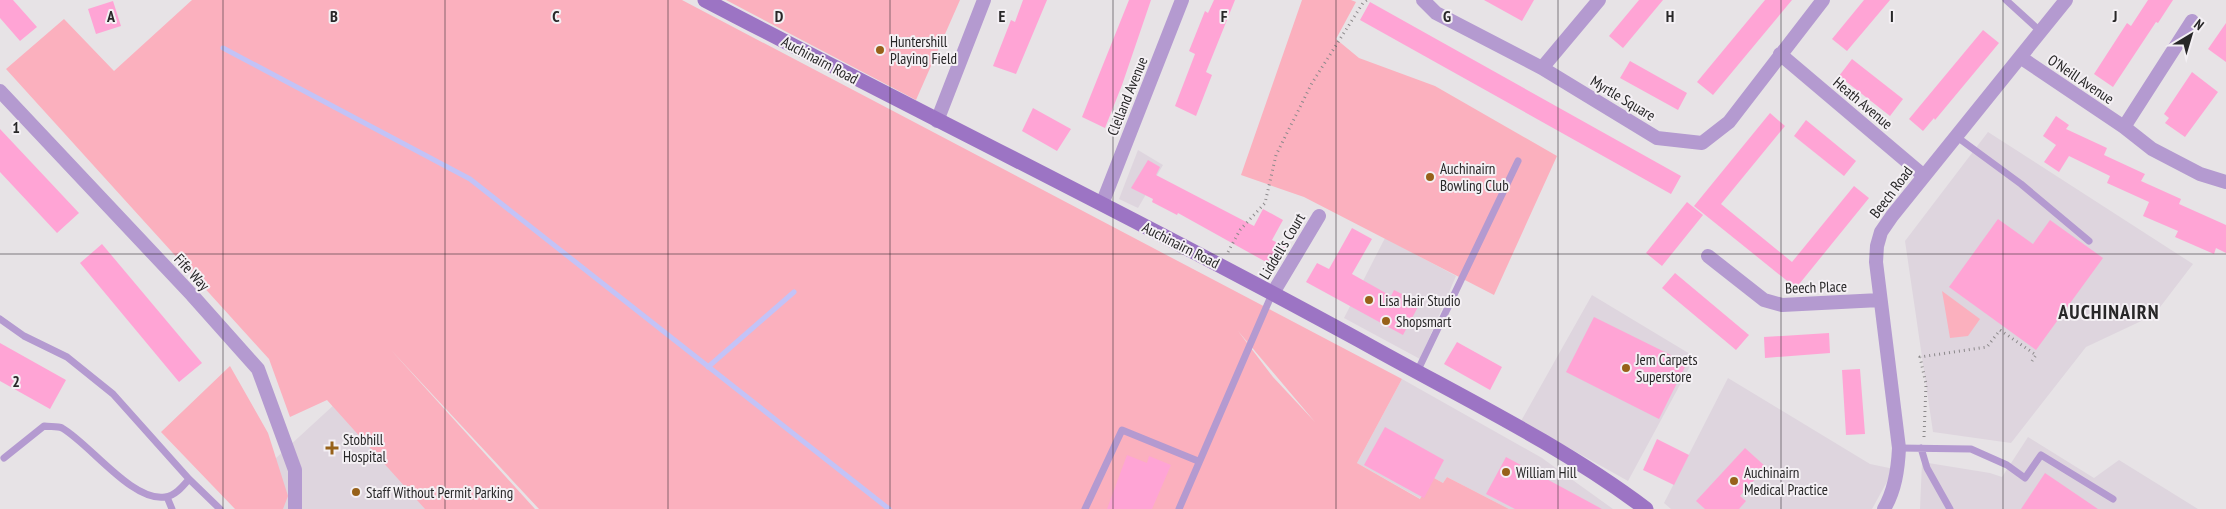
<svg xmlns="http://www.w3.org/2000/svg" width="2226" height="509" font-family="'PT Sans Narrow',sans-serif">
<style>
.built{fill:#ded5de}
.green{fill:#fbb0be;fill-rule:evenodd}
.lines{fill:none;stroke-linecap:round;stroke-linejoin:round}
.stream{stroke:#c3c3f7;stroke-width:5}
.building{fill:#ffa4d5}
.path{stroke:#8c898b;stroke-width:3;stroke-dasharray:1 4;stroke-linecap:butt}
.lane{stroke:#b49ad0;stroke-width:7}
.street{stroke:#b49ad0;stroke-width:14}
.secondary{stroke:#9c74c4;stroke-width:15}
.grid{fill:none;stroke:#282728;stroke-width:1;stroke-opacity:0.55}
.poi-dot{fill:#976119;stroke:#f4f0f4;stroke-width:2}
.labels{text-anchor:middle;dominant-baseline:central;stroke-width:4;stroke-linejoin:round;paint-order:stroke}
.poi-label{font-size:15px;fill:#282728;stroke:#f4f0f4;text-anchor:start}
.street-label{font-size:15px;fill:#282728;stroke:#f4f0f4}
.district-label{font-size:20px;font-weight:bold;letter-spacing:1px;fill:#282728;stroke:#f4f0f4}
.grid-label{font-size:16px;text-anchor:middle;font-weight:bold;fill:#282728;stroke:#f4f0f4;stroke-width:4;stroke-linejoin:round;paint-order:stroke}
</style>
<rect width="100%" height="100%" fill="#e7e3e6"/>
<path class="built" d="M1988,132l205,132 -39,51 -68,32 -75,96 -78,-11 -28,-191z
M1138,150l25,15 -25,43 -19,-9z
M1385,238l71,38 -36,83 -76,-41z
M1592,295l103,62 -67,124 -107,-60z
M1728,378l142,86 24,5 -22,40h-201l-7,-6z
M1402,379l140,79 71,51h-104l-62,-32 -4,6 -9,-5 -13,21 -64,-36z
M336,403l97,106h-196v-15z
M2028,437l66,41 25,-18 79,49h-278l2,-47 68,11 12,4z"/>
<path class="green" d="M192,0h490l720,379 -45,84 63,36 14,-21 9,5 4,-6 62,32h-970l-148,-159 144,159h-110l-98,-109 -37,17 -21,-58 -263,-290 58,-50 50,52zM1238,331l77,91 -42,-45z
M726,0h234l-44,100z
M1302,0h49l5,2 -20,37 23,19 76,28 122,70 -63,139 -190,-98 -63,-22z
M1942,291l38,28 -12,17 -18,2z
M230,366l38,67 20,63 -5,13h-48l-74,-77z"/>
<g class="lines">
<path class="stream" d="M223,48l247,131 419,330
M708,367l86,-75"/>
</g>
<path class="building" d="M0,0h13l24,27 -17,14 -20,-23z
M1023,0h24l-31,74 -23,-8 18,-46 4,2z
M1129,0h22l-29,85 -17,43 -23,-11z
M1214,0h21l-29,72 6,3 -16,41 -21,-10 20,-52 -6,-3 16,-40 3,2z
M1484,0h50l-12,21z
M1639,0h24l-40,48 -14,-12z
M1765,0h27l-79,95 -16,-13z
M1864,0h26l-43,51 -15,-12z
M2148,0h25l-15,23 -2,-1 -43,65 -19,-13 33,-51 4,3z
M113,1l8,25 -25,8 -8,-25z
M1370,2l311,174 -10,18 -311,-174z
M2226,23v39l-18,-13z
M1983,30l16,13 -64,77 -1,-2 -11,13 -14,-12z
M1852,59l51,40 -13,17 -51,-40z
M1630,61l57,32 -9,17 -58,-32z
M2192,72l26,20 -33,45 -20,-14 4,-5 -5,-4z
M1033,108l38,21 -14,22 -35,-20z
M1770,113l15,13 -64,78 71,58 62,-76 15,12 -73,90 -102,-82z
M2056,116l13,9 -3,4 41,19 -3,7 41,19 -4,7 40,18 -2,5 47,21v28l-10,-5 -2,6 -39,-17 3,-6 -35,-15 6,-14 -42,-19 3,-7 -41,-20 -10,16 -15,-10 12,-17 -13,-9z
M1806,120l50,41 -12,15 -50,-40z
M0,129l79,84 -22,20 -57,-61z
M1148,160l12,7 -4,8 98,51 9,-17 20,11 -11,20 14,7 -11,20 -97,-54 -1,2 -25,-13 1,-3 -22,-11z
M1687,202l16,13 -41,51 -16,-13z
M1998,219l35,25 17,-24 53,38 -67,92 -87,-63z
M1352,228l20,11 -20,35 39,22 3,-6 26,13 -17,32 -97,-53 11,-19 12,6z
M102,244l100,119 -23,19 -99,-119z
M1675,273l74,62 -13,15 -74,-62z
M1594,317l93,46 -28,56 -93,-47z
M1829,333l1,20 -65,5 -1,-21z
M1457,342l45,25 -12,23 -46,-26z
M0,343l66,37 -16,29 -50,-28z
M1860,369l5,65 -19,1 -4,-65z
M1385,427l59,33 -20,38 -60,-33z
M1657,439l32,16 -15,30 -31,-15z
M1745,448l21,19 -26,29 6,5 -7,8h-34l-9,-8z
M1127,455l20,8 2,-7 22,9 -19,44h-45z
M1506,457l96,52h-87l-29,-15z
M2045,473l53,36h-77z"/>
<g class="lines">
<path class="path" d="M1228,252l12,-22 25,-27 11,-48 36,-72 51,-80 4,-3
M1924,437l2,-53 -6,-27 67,-10 13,-17 36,25 -4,6"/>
<path class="lane" d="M2006,0l35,32
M1957,137l64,47 68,57
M0,319l24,17 43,21 46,37 76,85 31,30
M1417,372l101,-211
M1899,448l72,1 36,16 18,13 16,-23 72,44
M1921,448l6,20 23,41
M4,458l40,-32c5,1 14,0 18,2 28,16 70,74 103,69 10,-1 18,-11 24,-18
M167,497l5,12
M1085,509l37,-79 76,31
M1179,509l93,-215"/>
<path class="street" d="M1423,0l13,13 106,55 115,70 45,5 27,-21 94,-122
M1780,54l144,122
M2020,57l104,70 28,22 48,25 26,8
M1542,68l57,-68
M0,91l192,204 66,74 37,101v39
M937,121l47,-121
M2124,127l68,-106
M1102,204l80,-204
M1708,256l56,44 18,5 98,-5
M1273,293l46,-77
M1884,509c11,-19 14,-39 15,-61l-23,-186 1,-16 4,-14 11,-16 174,-216"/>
<path class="secondary" d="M705,0c218,114 438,222 654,340 96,54 198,102 287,169"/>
</g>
<path class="grid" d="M223,0v509M445,0v509M668,0v509M890,0v509M1113,0v509M1336,0v509M1558,0v509M1781,0v509M2003,0v509M0,254h2226"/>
<g class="poi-dot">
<circle cx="880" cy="50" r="5"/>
<circle cx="1430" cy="177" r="5"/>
<circle cx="1369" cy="300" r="5"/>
<circle cx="1386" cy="321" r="5"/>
<circle cx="1626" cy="368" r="5"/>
<path d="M329.5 440.5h5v5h5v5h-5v5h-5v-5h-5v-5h5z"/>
<circle cx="1506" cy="472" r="5"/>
<circle cx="1734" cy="481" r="5"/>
<circle cx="356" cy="492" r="5"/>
</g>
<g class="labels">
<g class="poi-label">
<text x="890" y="41">Huntershill<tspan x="890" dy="17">Playing Field</tspan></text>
<text x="1440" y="168">Auchinairn<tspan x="1440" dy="17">Bowling Club</tspan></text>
<text x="1379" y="300">Lisa Hair Studio</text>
<text x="1396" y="321">Shopsmart</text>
<text x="1636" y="359">Jem Carpets<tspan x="1636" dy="17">Superstore</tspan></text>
<text x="343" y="439">Stobhill<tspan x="343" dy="17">Hospital</tspan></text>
<text x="1516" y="472">William Hill</text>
<text x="1744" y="472">Auchinairn<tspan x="1744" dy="17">Medical Practice</tspan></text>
<text x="366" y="492">Staff Without Permit Parking</text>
</g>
<g class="street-label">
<text transform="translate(820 60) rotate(28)">Auchinairn Road</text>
<text transform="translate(2081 79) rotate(34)">O'Neill Avenue</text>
<text transform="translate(1127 96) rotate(-68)">Clelland Avenue</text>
<text transform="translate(1623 98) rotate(31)">Myrtle Square</text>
<text transform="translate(1863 103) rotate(40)">Heath Avenue</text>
<text transform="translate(1891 192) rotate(-53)">Beech Road</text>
<text transform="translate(1181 245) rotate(27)">Auchinairn Road</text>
<text transform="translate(1282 246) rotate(-59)">Liddell's Court</text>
<text transform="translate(192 272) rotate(47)">Fife Way</text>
<text transform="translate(1816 287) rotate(-2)">Beech Place</text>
</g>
<g class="district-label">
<text x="2109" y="312">AUCHINAIRN</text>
</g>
</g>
<g class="grid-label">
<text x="111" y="22">A</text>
<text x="334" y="22">B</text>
<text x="556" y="22">C</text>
<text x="779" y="22">D</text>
<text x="1002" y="22">E</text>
<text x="1224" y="22">F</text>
<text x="1447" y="22">G</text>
<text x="1670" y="22">H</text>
<text x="1892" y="22">I</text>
<text x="2115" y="22">J</text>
<text x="16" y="133">1</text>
<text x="16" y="387">2</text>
</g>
<g transform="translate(2191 35) rotate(38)" stroke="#f4f0f4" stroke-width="4" paint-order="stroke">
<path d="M0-4L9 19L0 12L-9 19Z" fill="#282728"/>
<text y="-8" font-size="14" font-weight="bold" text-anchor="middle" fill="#282728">N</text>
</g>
</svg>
